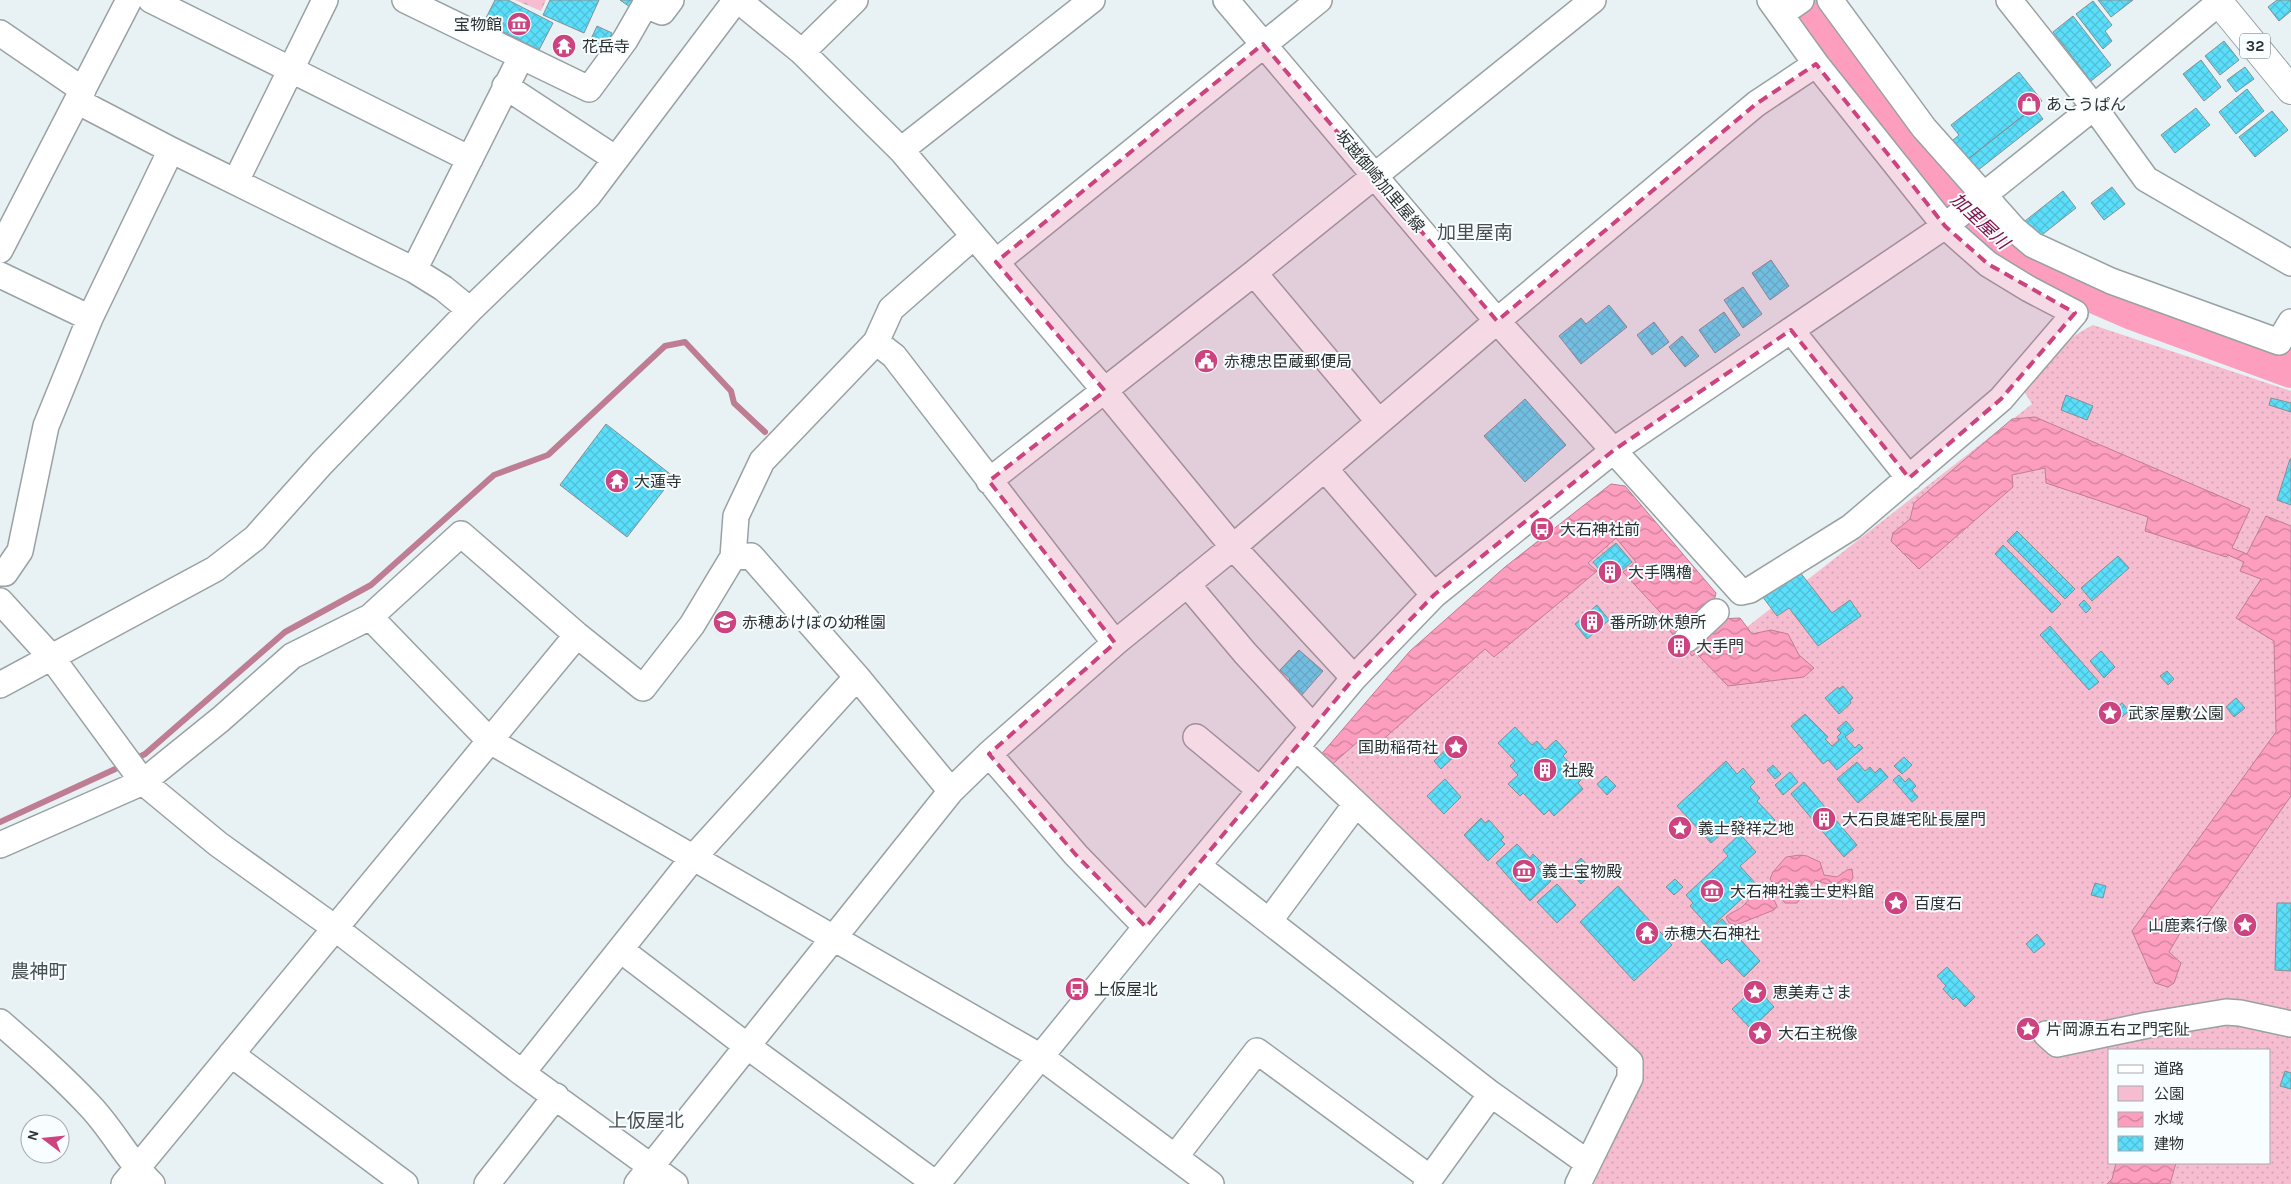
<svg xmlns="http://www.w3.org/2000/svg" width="2291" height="1184" font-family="Karla,'Noto Sans JP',sans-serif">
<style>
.green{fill:url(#green-dots);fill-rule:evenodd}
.cemetery{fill:url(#cemetery-stones)}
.water{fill:url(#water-waves);stroke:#bf7d94}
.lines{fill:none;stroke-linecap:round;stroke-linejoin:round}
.stream{stroke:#bf7d94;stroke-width:6}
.river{stroke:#fd9ebf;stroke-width:38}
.building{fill:url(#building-cross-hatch);stroke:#878f91}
.minor-casing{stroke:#99a1a3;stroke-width:28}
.major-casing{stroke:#99a1a3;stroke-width:30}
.minor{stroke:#fff;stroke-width:25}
.major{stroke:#fff;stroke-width:28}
.marked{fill:#cc437f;fill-opacity:0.2;stroke:#cc437f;stroke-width:4;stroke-dasharray:10 6;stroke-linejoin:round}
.labels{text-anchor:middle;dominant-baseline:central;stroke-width:4;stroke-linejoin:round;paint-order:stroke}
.shield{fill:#f8fdff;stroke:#6a6e6f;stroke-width:1}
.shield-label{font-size:15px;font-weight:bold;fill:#2d3131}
.poi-label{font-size:16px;fill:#2d3131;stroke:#f8fdff;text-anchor:start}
.street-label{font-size:16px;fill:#2d3131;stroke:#f8fdff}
.water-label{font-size:18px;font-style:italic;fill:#801148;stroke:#f8fdff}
.quarter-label{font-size:19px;fill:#495052;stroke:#f8fdff}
</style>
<defs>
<pattern id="green-dots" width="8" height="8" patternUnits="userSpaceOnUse" patternTransform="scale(1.25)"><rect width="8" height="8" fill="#f6bdd0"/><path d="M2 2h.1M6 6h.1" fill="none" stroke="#d3a3b3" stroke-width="1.8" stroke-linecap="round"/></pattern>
<pattern id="cemetery-stones" width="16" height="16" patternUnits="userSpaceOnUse" patternTransform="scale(1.25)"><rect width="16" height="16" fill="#f6bdd0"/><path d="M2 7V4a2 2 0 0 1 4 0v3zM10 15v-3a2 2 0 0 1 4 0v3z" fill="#d3a3b3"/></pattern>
<pattern id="water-waves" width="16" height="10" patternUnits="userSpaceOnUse" patternTransform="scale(1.25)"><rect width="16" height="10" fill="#fd9ebf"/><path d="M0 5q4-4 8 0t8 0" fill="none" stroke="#cd819c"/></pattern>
<pattern id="building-cross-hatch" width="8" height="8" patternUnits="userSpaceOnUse" patternTransform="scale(1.25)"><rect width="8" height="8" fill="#5bdefa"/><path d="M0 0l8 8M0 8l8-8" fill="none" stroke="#4fbfd7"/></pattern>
</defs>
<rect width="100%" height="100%" fill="#e8f1f3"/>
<path class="green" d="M2093,325l198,66v793h-697l47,-102 -312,-315 81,-116 95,-84 106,-83 14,2 91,107 -2,8 4,18 22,-1 7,9 285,-223 -10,-16c21,-26 41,-48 71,-63zM2110,1050h160v113h-160z"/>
<path class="cemetery" d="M515,0h31l-5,11z"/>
<path class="water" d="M2035,417l215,92 -18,39 15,6 19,-38 25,10v270l-96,136 -12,-4 -14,24 12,11 -7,20 -6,4 -13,-4 -23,-52 144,-199 -2,-91 -38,-23 25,-39 -21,-8 4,-9 -16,-7 -2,2 -81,-26 3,-14 -102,-34 -1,-15 -33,7 1,12 -94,82 -28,-28 2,-8 17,-14 4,-16 98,-84z
M1611,484l14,2 91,107 -2,8 4,18 22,-1 12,16 19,-4 17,4 11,21 15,13 -10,9 -76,9 -32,-33 -4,3 -3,-4 7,-7 -14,-16 -8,7 -5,-6 4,-4 -50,-54 13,-10 -20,-24 -28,25 9,8 -103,86 -9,-8 -115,102 -9,-12 -32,28 -11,-9 92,-107 95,-84z
M1800,855l7,1 13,6 4,13 13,2 10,-7 5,-1 1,9c-9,14 -25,6 -38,2l-18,23h-12l-6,-8 -6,3 4,8 -3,4 -38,15 -7,-2 -3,-6c7,-6 13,-7 17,-11 8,-8 11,-16 22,-19l4,3 6,-4 -5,-7 3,-7 13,-15z
M2116,1163h60l-6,21h-63l5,-5z"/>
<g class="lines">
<path class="stream" d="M133,760l12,-6 140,-122 86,-47 123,-110 54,-20 117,-109 20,-4 46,49 3,12 31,29
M0,822l124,-57"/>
<path class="river" d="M1797,0l146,187 64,62 61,34 67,29 156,57"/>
</g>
<path class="building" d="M495,0h13l45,23 -14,27 -55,-28z
M550,0h49l-15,33 -41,-18z
M620,0h15l-5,7z
M2098,0h35l-22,17z
M2277,0h14v11l-12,10 -11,-14z
M2093,1l19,24 -7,6 7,10 -9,8 -27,-35z
M2073,16l38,49 -20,16 -38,-49z
M597,26l15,7 -6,14 -16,-6z
M2224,41l15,19 -19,15 -15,-19z
M2201,60l20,27 -17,14 -21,-27z
M2245,67l9,12 -18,13 -9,-12z
M2019,72l23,29 -74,58 -15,-19 6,-5 -8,-10z
M2247,89l17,22 -28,23 -17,-22z
M2034,107l9,12 -66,52 -9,-12z
M2196,108l14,17 -35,28 -14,-18z
M2272,111l16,19 -33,27 -16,-20z
M2112,187l13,17 -21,16 -13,-17z
M2063,191l13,17 -38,30 -13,-17z
M1771,260l18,26 -19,14 -18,-27z
M1743,287l19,27 -19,14 -19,-28z
M1609,305l18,22 -46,37 -22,-28 22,-18 5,6z
M1724,312l16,23 -25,18 -16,-23z
M1654,322l15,20 -17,13 -15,-20z
M1682,336l17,20 -14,11 -16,-20z
M2066,395l27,11 -6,14 -26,-10z
M2271,398l20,5v9l-22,-7z
M1525,399l41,46 -41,37 -41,-46z
M606,424l68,53 -47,60 -67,-52z
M2290,459h1v46l-14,-5z
M2017,531l58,58 -10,10 -58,-58z
M1616,543l16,19 -23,19 -16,-19z
M2003,545l58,59 -9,9 -57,-59z
M2118,556l11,12 -37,33 -11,-13z
M1799,571l33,42 18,-13 11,16 -43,30 -29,-38 -12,8 -15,-20z
M2084,600l7,8 -5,5 -7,-8z
M1597,605l12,15 -22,19 -12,-15z
M2050,626l49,56 -10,8 -49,-55z
M1679,634l11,15 -10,9 -12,-15z
M1299,650l24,21 -22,25 -15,-13 4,-4 -10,-9z
M2101,651l14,16 -11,11 -14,-17z
M2167,671l7,8 -6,6 -8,-9z
M1843,686l10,12 -3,3 1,2 -12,11 -14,-16 13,-11 1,2z
M2236,698l9,10 -11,9 -8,-10z
M2122,703l7,8 -13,11 -7,-8z
M1805,714l23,23 -3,2 7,7 7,-6 -2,-3 4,-4 -4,-4 9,-8 8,9 -9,7 10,11 4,-4 4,4 -26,22 -9,-10 -5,4 -32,-38z
M1515,727l17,18 5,-4 8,9 11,-10 11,12 -4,4 20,22 -5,5 5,6 -29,27 -5,-6 -5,5 -21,-22 -3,3 -12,-12 10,-9 -8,-9 5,-5 -17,-18z
M1455,741l7,8 -21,20 -7,-8z
M1904,757l8,8 -10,9 -8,-8z
M1726,761l11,13 6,-6 12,14 -5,5 10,11 -3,3 18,19 -16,15 -18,-19 -30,27 -34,-37z
M1857,762l8,9 5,-4 5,6 5,-5 8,9 -30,26 -21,-24z
M1773,765l8,9 -6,5 -8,-9z
M1790,772l8,10 -15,13 -8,-10z
M1899,775l6,7 4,-4 7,8 -4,4 6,7 -6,5 -19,-22z
M1606,776l10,10 -9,9 -10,-11z
M1445,779l16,18 -17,17 -17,-18z
M1804,782l53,63 -13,12 -53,-63z
M1481,818l4,5 4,-3 15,17 -3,3 4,4 -17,17 -24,-26z
M1740,834l16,18 -16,14 17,19 -47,43 -20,-22 3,-3 -7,-8 42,-39 -5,-6z
M1517,844l13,14 3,-4 9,9 -4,4 13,14 -21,20 -34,-38z
M1581,858l12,14 -12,12 -12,-14z
M1675,879l8,8 -9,8 -8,-8z
M2095,883l11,3 -3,12 -12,-3z
M1557,884l19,21 -19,18 -20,-21z
M1618,886l54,59 -38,36 -54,-59z
M2277,903h14v68l-16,-1z
M1722,919l38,42 -16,16 -17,-18 -5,5 -23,-25z
M2037,934l8,10 -11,9 -8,-9z
M1947,967l28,30 -10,10 -9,-10 -3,3 -10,-11 3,-3 -9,-10z
M1756,987l18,20 -23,22 -19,-20z
M2285,1071l6,2v16l-11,-3z"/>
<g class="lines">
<g class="minor-casing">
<path id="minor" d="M151,0l319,159
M405,0l184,89 36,-49 20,-35 17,7 9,-12
M738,0l64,52 99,98 204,241 128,156 121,131
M1226,0l271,321 244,271 9,-2 101,-63 150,-128 74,-86 -46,-24 -41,-25 -43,-38 -129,-162 -46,-64
M1830,0l94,128 90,101 19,16 78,36 168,61 12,-20
M2009,0l85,107 52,72 145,84
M1781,14l20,-14
M0,33l83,57
M802,52l53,-52
M505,86l111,73
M77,101l94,49 243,120 29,18 27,22
M901,150l191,-150
M236,181l89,-181
M0,250l129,-250
M996,262l323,-262
M414,270l107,-213
M1254,273l125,149
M0,275l90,43
M1791,330l118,148
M876,342l18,14 221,287
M1325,469l109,126
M989,481l265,-208 339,-273
M733,557l18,-1 106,121 94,114
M0,573h5l15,-22 26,-125 44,-108 81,-168
M1187,584l58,69 68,74
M0,601l52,57 91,124 75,62 117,84 187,145 153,111
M370,617l120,124 551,316 170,127
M1687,639l29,-27
M0,685l215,-116 40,-31 67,-75 148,-153 118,-114 148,-196
M1196,737l64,53
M1296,747l334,315v16l-52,106
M989,754l87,101 70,72
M0,845l143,-63 78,-63 71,-63 78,-39 91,-83 116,101 66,53 49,-63 41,-68 3,-41 26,-55 114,-119 15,-33 82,-72
M1198,866l293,228 97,69
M1270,920l86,-116
M621,950l126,96 189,138
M0,1022c31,27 62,54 90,84 23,24 38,55 62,78
M2046,1034l11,10 91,-19 78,-13 14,1 51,11
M231,1054l174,130
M522,1073l171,-215 164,-181
M1175,1157l82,-106 173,127
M124,1184l453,-549
M487,1184l69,-88
M637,1184l314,-393 38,-37 126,-111 118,-96 264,-226 259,-217 60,-40
M937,1184l209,-257 208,-249 80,-83 180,-145 331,-224 149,-119 128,-107
M1426,1184l65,-90"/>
</g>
<g class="major-casing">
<path id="major" d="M2217,0l74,90"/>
</g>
<use href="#minor" class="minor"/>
<use href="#major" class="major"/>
</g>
<path class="marked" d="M1263,44l234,277 259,-217 60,-40 129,162 43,38 87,49 -74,86 -92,79 -118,-148 -177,120 -180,145 -80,83 -208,249 -70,-72 -87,-101 126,-111 -126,-162 116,-90 -109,-129z"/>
<defs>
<g id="museum-disc" transform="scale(1.25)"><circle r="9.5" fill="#cc437f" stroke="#f8fdff"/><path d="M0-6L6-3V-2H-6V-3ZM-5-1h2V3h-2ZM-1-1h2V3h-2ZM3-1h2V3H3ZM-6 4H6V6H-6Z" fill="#fff"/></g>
<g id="temple-disc" transform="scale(1.25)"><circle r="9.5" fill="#cc437f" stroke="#f8fdff"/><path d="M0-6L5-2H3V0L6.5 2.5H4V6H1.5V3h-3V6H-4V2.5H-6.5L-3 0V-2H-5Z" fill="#fff"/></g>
<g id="shop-disc" transform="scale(1.25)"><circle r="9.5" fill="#cc437f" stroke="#f8fdff"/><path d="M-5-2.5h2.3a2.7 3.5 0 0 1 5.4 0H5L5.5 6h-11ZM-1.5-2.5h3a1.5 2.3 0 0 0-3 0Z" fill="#fff"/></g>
<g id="civic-disc" transform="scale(1.25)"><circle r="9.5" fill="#cc437f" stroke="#f8fdff"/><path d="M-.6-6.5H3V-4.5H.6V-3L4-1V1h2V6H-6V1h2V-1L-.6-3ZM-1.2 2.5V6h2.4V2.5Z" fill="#fff"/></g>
<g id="bus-disc" transform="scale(1.25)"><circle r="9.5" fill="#cc437f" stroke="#f8fdff"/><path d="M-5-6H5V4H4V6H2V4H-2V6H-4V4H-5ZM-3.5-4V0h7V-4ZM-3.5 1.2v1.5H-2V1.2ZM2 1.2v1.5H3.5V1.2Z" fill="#fff"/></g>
<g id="building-disc" transform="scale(1.25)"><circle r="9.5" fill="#cc437f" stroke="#f8fdff"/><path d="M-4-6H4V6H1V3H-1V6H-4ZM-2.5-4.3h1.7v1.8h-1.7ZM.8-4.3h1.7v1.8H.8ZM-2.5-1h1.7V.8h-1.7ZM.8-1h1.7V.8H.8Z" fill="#fff"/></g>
<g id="school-disc" transform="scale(1.25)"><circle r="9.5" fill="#cc437f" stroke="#f8fdff"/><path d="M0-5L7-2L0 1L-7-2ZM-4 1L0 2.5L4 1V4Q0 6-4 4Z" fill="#fff"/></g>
<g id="sight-disc" transform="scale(1.25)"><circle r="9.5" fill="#cc437f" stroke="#f8fdff"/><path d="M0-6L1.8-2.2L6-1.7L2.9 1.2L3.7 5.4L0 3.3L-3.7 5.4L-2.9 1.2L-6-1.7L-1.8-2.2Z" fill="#fff"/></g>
</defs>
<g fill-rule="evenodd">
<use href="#museum-disc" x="519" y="24"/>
<use href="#temple-disc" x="564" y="46"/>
<use href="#shop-disc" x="2029" y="104"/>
<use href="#civic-disc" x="1206" y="361"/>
<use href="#temple-disc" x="617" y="481"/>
<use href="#bus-disc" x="1542" y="529"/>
<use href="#building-disc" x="1610" y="572"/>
<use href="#school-disc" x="725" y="622"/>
<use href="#building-disc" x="1592" y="622"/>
<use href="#building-disc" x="1679" y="646"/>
<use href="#sight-disc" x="2110" y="713"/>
<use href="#sight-disc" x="1456" y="747"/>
<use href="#building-disc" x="1545" y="770"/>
<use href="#building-disc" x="1824" y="819"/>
<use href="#sight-disc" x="1680" y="828"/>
<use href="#museum-disc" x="1524" y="871"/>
<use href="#museum-disc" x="1712" y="891"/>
<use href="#sight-disc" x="1896" y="903"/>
<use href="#sight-disc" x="2245" y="925"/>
<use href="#temple-disc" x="1647" y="933"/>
<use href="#bus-disc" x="1077" y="989"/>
<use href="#sight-disc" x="1755" y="992"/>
<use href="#sight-disc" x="2028" y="1029"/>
<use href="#sight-disc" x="1760" y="1033"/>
</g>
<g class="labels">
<rect class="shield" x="2240" y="33.5" width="30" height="25" rx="4"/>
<g class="shield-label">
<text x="2255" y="46">32</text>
</g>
<g class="poi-label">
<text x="502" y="24" text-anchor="end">宝物館</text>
<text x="582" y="46">花岳寺</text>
<text x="2046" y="104">あこうぱん</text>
<text x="1224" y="361">赤穂忠臣蔵郵便局</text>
<text x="634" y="481">大蓮寺</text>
<text x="1560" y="529">大石神社前</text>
<text x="1628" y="572">大手隅櫓</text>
<text x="742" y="622">赤穂あけぼの幼稚園</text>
<text x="1610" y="622">番所跡休憩所</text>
<text x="1696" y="646">大手門</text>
<text x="2128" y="713">武家屋敷公園</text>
<text x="1438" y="747" text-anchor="end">国助稲荷社</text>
<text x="1562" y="770">社殿</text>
<text x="1842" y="819">大石良雄宅阯長屋門</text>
<text x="1698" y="828">義士發祥之地</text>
<text x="1542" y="871">義士宝物殿</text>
<text x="1730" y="891">大石神社義士史料館</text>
<text x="1914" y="903">百度石</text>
<text x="2228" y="925" text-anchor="end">山鹿素行像</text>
<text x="1664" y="933">赤穂大石神社</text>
<text x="1094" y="989">上仮屋北</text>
<text x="1772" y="992">恵美寿さま</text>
<text x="2046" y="1029">片岡源五右ヱ門宅阯</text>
<text x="1778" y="1033">大石主税像</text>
</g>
<g class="street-label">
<text transform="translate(1380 181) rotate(50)">坂越御崎加里屋線</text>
</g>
<g class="water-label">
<text transform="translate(1980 221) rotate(43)">加里屋川</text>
</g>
<g class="quarter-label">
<text x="1475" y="233">加里屋南</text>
<text x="39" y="972">農神町</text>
<text x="646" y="1121">上仮屋北</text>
</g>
</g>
<rect x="2108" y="1049" width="162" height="115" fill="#f8fdff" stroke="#a7abad"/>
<rect x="2118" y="1065" width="25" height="8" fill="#ffffff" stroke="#a7abad"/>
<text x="2154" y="1074" font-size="15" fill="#2d3131">道路</text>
<rect x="2118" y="1086" width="25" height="15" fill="#f6bdd0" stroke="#a7abad"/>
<text x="2154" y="1099" font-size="15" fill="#2d3131">公園</text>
<rect x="2118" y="1112" width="25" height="15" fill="url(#water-waves)" stroke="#a7abad"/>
<text x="2154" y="1124" font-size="15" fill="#2d3131">水域</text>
<rect x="2118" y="1136" width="25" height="15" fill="url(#building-cross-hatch)" stroke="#a7abad"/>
<text x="2154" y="1149" font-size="15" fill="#2d3131">建物</text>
<g transform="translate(45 1139) rotate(286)"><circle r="24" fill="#f8fdff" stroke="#a7abad"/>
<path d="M0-4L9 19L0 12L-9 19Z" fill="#cc437f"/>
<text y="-8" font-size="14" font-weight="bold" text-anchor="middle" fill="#2d3131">N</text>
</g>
</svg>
